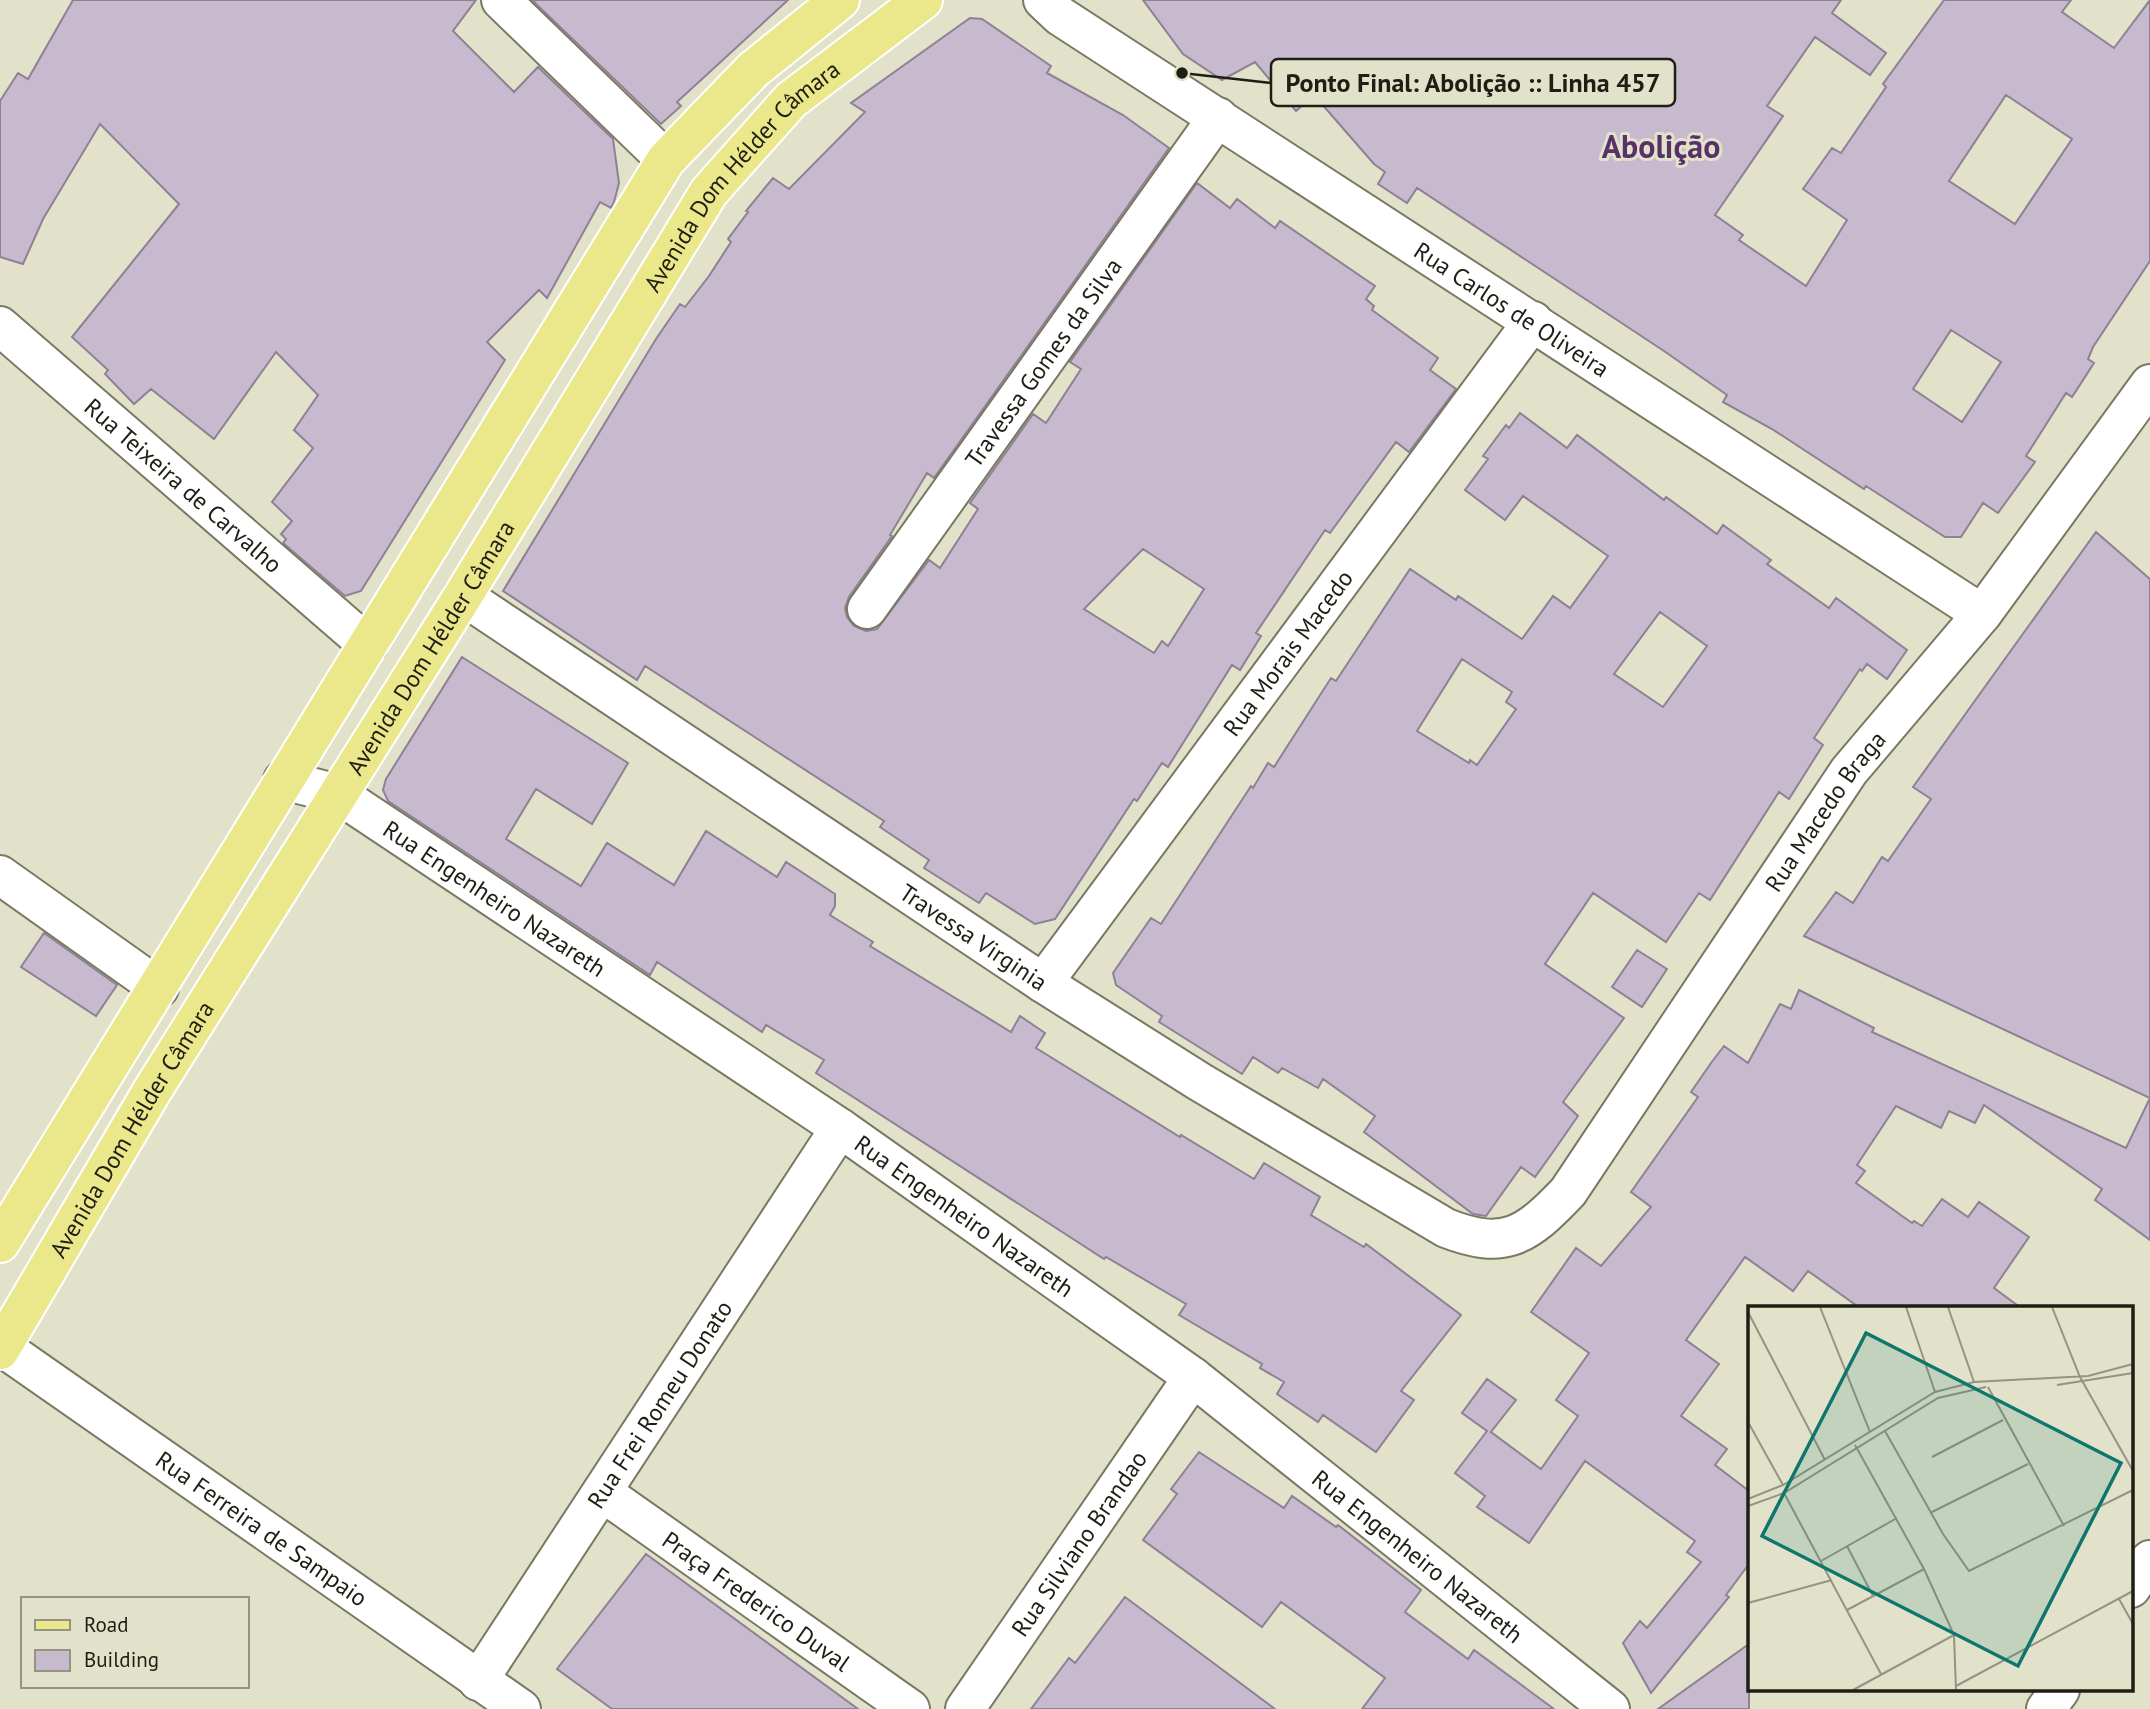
<svg xmlns="http://www.w3.org/2000/svg" width="2150" height="1709" font-family="'PT Sans',sans-serif">
<style>
.building{fill:#c7b9ce;stroke:#8e8194;stroke-width:2;fill-rule:evenodd}
.lines{fill:none;stroke-linecap:round;stroke-linejoin:round}
.minor-casing{stroke:#797963;stroke-width:42}
.tertiary-casing{stroke:#797963;stroke-width:42}
.primary-casing{stroke:#fff;stroke-width:42}
.minor{stroke:#fff;stroke-width:38}
.tertiary{stroke:#fff;stroke-width:38}
.primary{stroke:#ebe78b;stroke-width:38}
.labels{text-anchor:middle;dominant-baseline:central;stroke-width:6;stroke-linejoin:round;paint-order:stroke}
.street-label{font-size:24px;fill:#1e1e15;stroke:#e2e2ca}
.district-label{font-size:32px;font-weight:bold;fill:#583168;stroke:#e2e2ca}
.inset-road{fill:none;stroke:#949482;stroke-width:2}
.view{fill:#0f766e;fill-opacity:0.15;stroke:#0f766e;stroke-width:3.5}
.inset-edge{fill:none;stroke:#1e1e15;stroke-width:3.5}
.leader{fill:none;stroke:#1e1e15;stroke-width:2.5}
.callout-dot{fill:#1e1e15;stroke:#e2e2ca;stroke-width:2.5}
.callout{fill:#e2e2ca;stroke:#1e1e15;stroke-width:2.5}
.callout-label{font-size:26px;text-anchor:middle;font-weight:bold;fill:#1e1e15}
</style>
<rect width="100%" height="100%" fill="#e2e2ca"/>
<path class="building" d="M73,0h403l-23,31 61,61 24,-25 75,72 6,44 -5,19 -3,6 -11,-6 -53,96 -8,-8 -52,52 18,18 -144,231 -16,5 -62,-53 3,-4 -5,-5 11,-13 -20,-19 41,-54 -19,-18 24,-35 -42,-43 -62,87 -63,-50 -17,15 -29,-30 3,-4 -36,-33 107,-133 -79,-80 -57,95 -20,45 -23,-7v-156l18,-28 10,6z
M532,0h256l-111,102 4,4 -20,18z
M1143,0h698l-9,13 54,40 -16,22 -55,-38 -48,69 16,10 -68,99 28,20 -4,5 67,46 41,-66 -44,-31 29,-41 9,5 45,-66 -3,-3 61,-84h127l-9,12 52,36 36,-48v261l-57,86 -5,12 6,4 -22,34 -6,-4 -40,63 9,6 -37,51 -15,-10 -22,34h-16l-79,-51 -2,3 -92,-60 -49,-27 4,-7 -63,-44 -247,-163 -10,15 -29,-19 7,-12 -11,-8 -60,-69 -18,16 -41,-49 -33,18 -39,-26zM2006,95l66,44 -57,85 -66,-43zM1951,330l50,32 -39,60 -49,-33z
M970,18l12,1 69,47 -4,7 76,42 46,33 -235,330 -7,-5 -37,62 2,1 -43,61 -4,11 2,9 7,9 12,5 11,-2 52,-69 11,8 38,-59 -8,-6 63,-89 13,9 35,-54 -11,-7 127,-179 33,25 7,-9 38,29 5,-7 95,65 -9,13 8,7 -2,4 66,48 -8,12 26,19 -47,63 -13,-10 -66,91 -5,-3 -69,103 5,3 -21,34 -8,-5 -64,102 -6,-4 -25,38 -3,-2 -79,120 -20,5 -49,-31 -7,10 -55,-35 5,-8 -49,-33 4,-6 -239,-155 -8,14 -134,-89 153,-252 24,-35 5,3 24,-31 22,-34 -3,-3 20,-27 -2,-1 27,-33 16,11 76,-77 -14,-9zM1143,549l61,40 -36,57 -6,-5 -8,12 -70,-44z
M1520,413l47,35 10,-13 87,65 2,-3 51,37 6,-9 48,35 -4,4 62,44 7,-10 71,52 -20,29 -20,-15 -5,7 -2,-2 -46,69 9,7 -34,54 -10,-7 -69,108 -11,-7 -33,49 -73,-49 -48,71 79,54 -61,84 15,14 -25,36 -18,25 -14,-10 -35,49 -13,-2 -109,-82 11,-16 -52,-37 -5,9 -36,-20 -4,5 -25,-16 -11,17 -83,-52 3,-6 -46,-31 -3,-12 38,-55 10,6 90,-138 2,2 15,-25 6,4 57,-89 5,3 74,-112 46,31 2,-4 64,43 31,-43 17,12 38,-52 -85,-60 -18,24 -40,-30 23,-31 -5,-3 23,-31 3,3zM1660,612l47,34 -44,61 -49,-33zM1462,659l50,33 -6,10 10,7 -39,56 -7,-5 -1,3 -52,-32z
M2096,532l54,47v661l-55,-40 7,-11 -118,-84 -9,18 -26,-12 -8,17 -45,-22 -39,59 8,6 -9,12 56,40 2,-2 8,5 20,-27 26,18 11,-15 50,35 -35,51 27,20h-161l-52,-37 -15,20 -48,-34 -59,83 33,24 -38,52 46,33 -12,16 34,26v73l-23,31 3,2 -78,96 -28,-50 17,-22 7,7 54,-66 -14,-10 8,-11 -110,-80 -56,82 -52,-36 8,-11 -30,-23 32,-42 -25,-18 25,-34 29,21 -25,32 50,37 37,-53 -22,-16 33,-47 -58,-41 45,-64 25,18 50,-59 -20,-15 67,-95 -7,-5 20,-29 13,-17 24,17 32,-59 11,5 8,-19 75,38 -2,4 254,116 24,-50 -346,-162 32,-44 17,11 29,-46 6,4 43,-62 -18,-12z
M462,657l166,106 -36,61 -56,-35 -30,50 75,47 26,-43 67,42 32,-54 71,46 9,-15 49,32v12l-5,9 43,27 -3,4 141,86 9,-16 25,17 -9,15 144,89 1,-2 73,44 10,-16 56,34 -9,18 53,32 2,-3 95,71 -60,76 13,9 -38,52 -53,-37 -5,7 -41,-28 7,-12 -24,-14 2,-4 -83,-49 7,-11 -80,-47 -2,2 -288,-186 8,-13 -58,-35 -4,7 -105,-70 -7,13 -262,-174 -5,-11 3,-11z
M44,933l73,52 -21,31 -75,-49z
M1637,950l30,19 -25,38 -30,-20z
M1199,1452l85,56 8,-12 44,31 2,-2 83,65 -16,22 63,47 6,-9 80,59h-192l23,-31 -104,-76 -19,25 -119,-87 34,-46 -6,-5z
M646,1554l212,155h-246l-55,-40z
M1125,1597l150,112h-244l38,-51 6,5z
M1749,1644v65h-91z"/>
<g class="lines">
<g class="minor-casing">
<g id="minor">
<path d="M501,0l165,160"/>
<path id="s1" d="M1043,0l17,16 922,598"/>
<path id="s2" d="M0,326l368,319"/>
<path id="s3" d="M463,596l580,387 157,99 246,146c59,23 80,8 122,-36l281,-421 133,-157 168,-230"/>
<path id="s4" d="M867,609l351,-492"/>
<path d="M0,875l159,113"/>
<path id="s5" d="M1043,983l490,-662"/>
<path id="s6" d="M2,1347l519,362"/>
<path id="s7" d="M602,1492l308,217"/>
<path d="M2131,1588l19,-28"/>
<path id="s8" d="M478,1681l362,-553"/>
<path id="s9" d="M965,1709l228,-332"/>
<path d="M2046,1709l14,-19"/>
</g>
</g>
<g class="tertiary-casing">
<g id="tertiary">
<path id="s10" d="M283,780l55,14 502,334 353,249 417,332"/>
</g>
</g>
<g class="primary-casing">
<g id="primary">
<path d="M0,1243l666,-1083 87,-90 87,-70"/>
<path id="s11" d="M0,1350l152,-259 311,-495 246,-404 82,-92 132,-100"/>
</g>
</g>
<use href="#minor" class="minor"/>
<use href="#tertiary" class="tertiary"/>
<use href="#primary" class="primary"/>
</g>
<g class="labels">
<g class="street-label">
<text stroke="none"><textPath href="#s11" startOffset="1391">Avenida Dom Hélder Câmara</textPath></text>
<text stroke="none"><textPath href="#s1" startOffset="562">Rua Carlos de Oliveira</textPath></text>
<text stroke="none"><textPath href="#s4" startOffset="303">Travessa Gomes da Silva</textPath></text>
<text stroke="none"><textPath href="#s2" startOffset="243">Rua Teixeira de Carvalho</textPath></text>
<text stroke="none"><textPath href="#s11" startOffset="824">Avenida Dom Hélder Câmara</textPath></text>
<text stroke="none"><textPath href="#s5" startOffset="411">Rua Morais Macedo</textPath></text>
<text stroke="none"><textPath href="#s3" startOffset="1768">Rua Macedo Braga</textPath></text>
<text stroke="none"><textPath href="#s10" startOffset="245">Rua Engenheiro Nazareth</textPath></text>
<text stroke="none"><textPath href="#s3" startOffset="614">Travessa Virginia</textPath></text>
<text stroke="none"><textPath href="#s11" startOffset="257">Avenida Dom Hélder Câmara</textPath></text>
<text stroke="none"><textPath href="#s10" startOffset="812">Rua Engenheiro Nazareth</textPath></text>
<text stroke="none"><textPath href="#s8" startOffset="331">Rua Frei Romeu Donato</textPath></text>
<text stroke="none"><textPath href="#s6" startOffset="317">Rua Ferreira de Sampaio</textPath></text>
<text stroke="none"><textPath href="#s9" startOffset="201">Rua Silviano Brandao</textPath></text>
<text stroke="none"><textPath href="#s10" startOffset="1379">Rua Engenheiro Nazareth</textPath></text>
<text stroke="none"><textPath href="#s7" startOffset="189">Praça Frederico Duval</textPath></text>
</g>
<g class="district-label">
<text x="1661" y="146">Abolição</text>
</g>
</g>
<g transform="translate(1748 1306)">
<rect width="385" height="385" fill="#e2e2ca"/>
<path class="inset-road" d="M72,1l50,125M158,1l29,85M200,1l26,75M304,1l28,70 53,94M0,6l77,148M309,79l76,-12M240,81l76,139M0,116l35,63M137,125l58,103 26,37 164,-81M107,139l69,124 30,66 2,55M184,151l71,-37M36,187l97,181M0,193l35,-14 152,-93 39,-10 114,-6 45,-12M0,200l36,-13 154,-95 48,-11M182,207l98,-49M99,240l26,50M73,255l76,-43M371,293l14,25M0,297l84,-23M99,304l77,-41M208,380l177,-95M105,384l101,-55"/>
<path class="view" d="M118,27l255,130 -103,203 -256,-130z"/>
<rect width="385" height="385" class="inset-edge"/>
</g>
<path class="leader" d="M1182 73L1271 83"/>
<circle class="callout-dot" cx="1182" cy="73" r="7"/>
<rect class="callout" x="1271" y="59" width="404" height="47" rx="7"/>
<g class="callout-label">
<text x="1473" y="92">Ponto Final: Abolição :: Linha 457</text>
</g>
<rect x="21" y="1597" width="228" height="91" fill="#e2e2ca" stroke="#949482" stroke-width="2"/>
<rect x="35" y="1620" width="35" height="10" fill="#ebe78b" stroke="#949482" stroke-width="2"/>
<text x="84" y="1632" font-size="21" fill="#1e1e15">Road</text>
<rect x="35" y="1650" width="35" height="21" fill="#c7b9ce" stroke="#949482" stroke-width="2"/>
<text x="84" y="1667" font-size="21" fill="#1e1e15">Building</text>
</svg>
